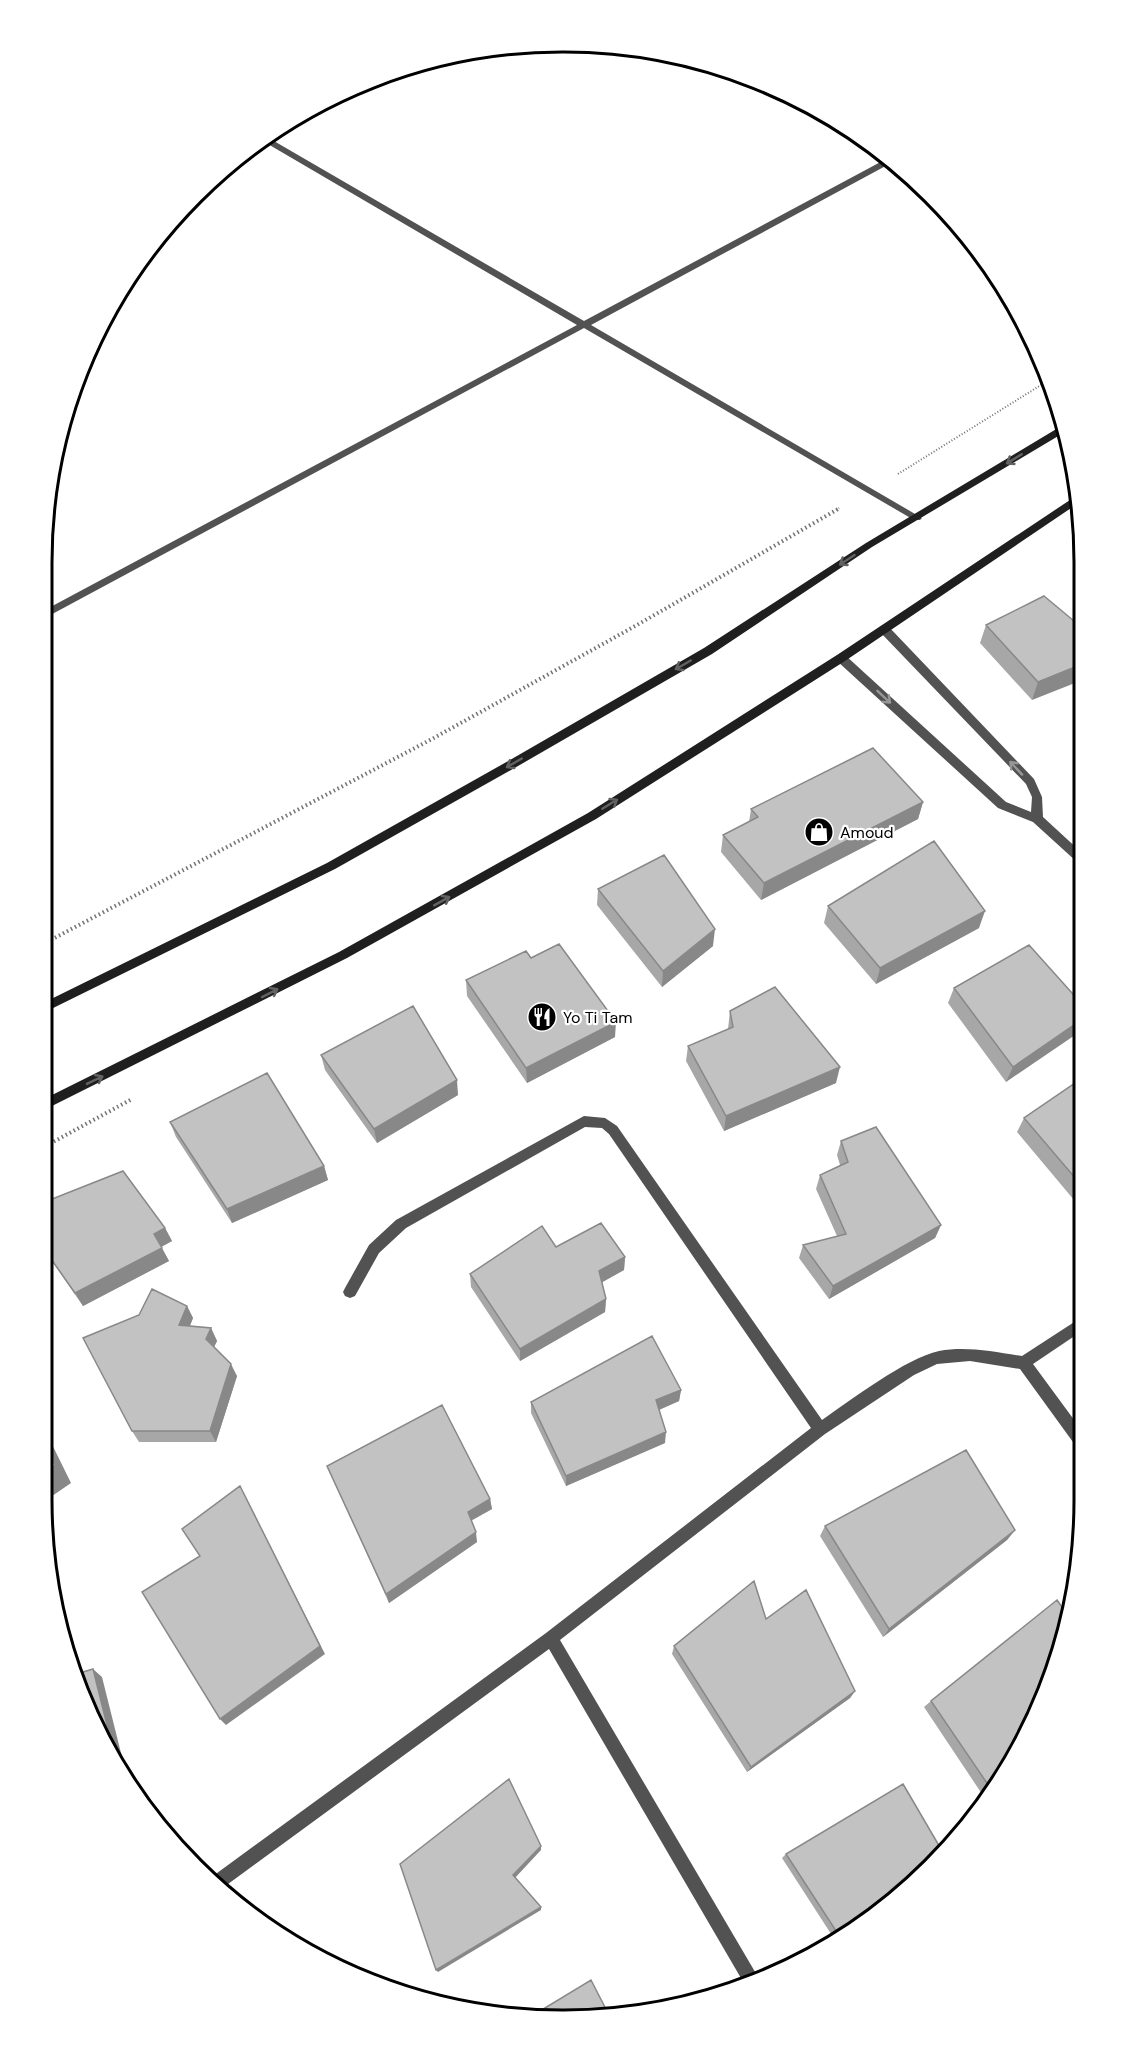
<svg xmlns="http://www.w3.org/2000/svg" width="1126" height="2063" font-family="'DM Sans',sans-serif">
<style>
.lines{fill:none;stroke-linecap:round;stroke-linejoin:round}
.path-far1{stroke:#747474;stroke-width:2;stroke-dasharray:1 2;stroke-linecap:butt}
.path{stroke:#747474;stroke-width:4;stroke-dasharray:1.5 3;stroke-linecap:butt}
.minor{fill:#525252;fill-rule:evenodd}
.secondary{fill:#1f1f1f;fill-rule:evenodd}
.wall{fill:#a7a7a7}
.shaded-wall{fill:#888}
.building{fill:#c2c2c2;stroke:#888;stroke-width:1.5}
.oneway{stroke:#626262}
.oneway2{stroke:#979797}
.labels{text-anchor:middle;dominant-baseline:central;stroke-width:4.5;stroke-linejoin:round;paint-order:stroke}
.poi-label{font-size:16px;fill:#000;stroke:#fff;text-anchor:start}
.rim{fill:none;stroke:#000;stroke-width:3}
</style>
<rect width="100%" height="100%" fill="#fff"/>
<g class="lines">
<path class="path-far1" d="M898,474l151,-94
M836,510l3,-2"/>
<path class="path" d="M43,944l389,-205 205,-114 201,-116
M42,1148l90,-49"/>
<path class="minor" d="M267,137l317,184 304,-163 5,4 -302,163 331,193 -2,2h-6l-330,-192 -541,291v-8l534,-286 -316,-185z
M884,625l4,1 146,153 8,18 1,20 38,35v11l-4,-1 -44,-40 -35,-14 -161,-147 -1,-3 1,-3h8l161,147 25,10 1,-15 -6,-13 -146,-152 -1,-3z
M584,1116l21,2 12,8 205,294c29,-20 84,-62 117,-69 28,-5 55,1 83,5l60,-39v14l-49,33 50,68v19l-5,-2 -58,-80 -50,-8 -33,3 -23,11 -89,59 -265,206 201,342 -16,3 -196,-336 -325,238 -11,-11 333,-243 265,-205 -202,-294 -7,-6 -17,-1 -179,101 -27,25 -24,43 -5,2 -5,-2 -2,-4 2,-4 24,-43 27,-25z"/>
<path class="secondary" d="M1063,425l2,7 -193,115 -160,107 -194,112 -183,103 -292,144v-10l284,-140 183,-103 194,-112 162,-105z
M1079,494l1,8 -235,159 -249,158 -249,139 -305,153v-11l297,-148 249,-139 249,-158z"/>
</g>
<path class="wall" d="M986,625l94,1 -48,74 -52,-57z
M1080,730v12l-3,-3z
M923,802l-5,17 -157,81 -40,-48 2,-17 26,-13 2,-13z
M598,889l115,57 -51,41 -65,-82z
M828,906l151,22 -103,56 -52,-61z
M466,980l149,57 -88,46 -60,-87z
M954,988l127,15 -75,79 -58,-79z
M730,1011l106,72 -112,48 -38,-70 2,-15 40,-17z
M321,1055l137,40 -81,48 -52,-73z
M1081,1079l1,116 -8,5 -57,-68 7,-14z
M170,1122l154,44 4,14 -96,43 -56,-86z
M841,1141l100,84 -6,13 -106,61 -30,-41 4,-13 34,-9 -21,-47 4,-14 20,-10 -3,-10z
M42,1203l123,25 7,13 -11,6 8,14 -86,45 -41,-59z
M556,1247l69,10 -1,13 -22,12 4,17 -1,13 -85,49 -49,-74 -1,-13z
M187,1306l6,12 -3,8 21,2 6,13 -3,6 23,29 -21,66h-77l-7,-11z
M681,1390l-2,11 -20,9 6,33 -99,43 -35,-73v-11z
M327,1466l163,33 2,10 -21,12 6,21 -88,61z
M825,1526l190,4 -8,10 -124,97 -63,-101z
M766,1619l89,72 -5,7 -103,74 -75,-118 2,-8z
M931,1701l83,59 -30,37 -60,-90z
M786,1854l121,37 -74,46 -51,-79z"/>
<path class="shaded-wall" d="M1080,665v16l-48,19 6,-18z
M923,802l-5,17 -157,81 3,-17z
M985,911l-6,17 -103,56 4,-16z
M715,929l-2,17 -51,41 1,-16z
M1081,1020v11l-75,51 7,-15z
M616,1022l-1,15 -88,46 -1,-15z
M840,1067l-4,16 -112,48 2,-15z
M457,1080l1,15 -81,48 -3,-14z
M324,1166l4,14 -96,43 -5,-14z
M1082,1186v9l-8,5z
M941,1225l-6,13 -106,61 4,-13z
M165,1228l7,13 -11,6 -7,-13z
M162,1248l7,13 -86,45 -8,-13z
M625,1257l-1,13 -25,14v-13z
M606,1299l-1,13 -85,49v-12z
M187,1306l6,12 -8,19 -6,-12z
M211,1328l6,13 -5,10 -6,-12z
M231,1364l6,12 -21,66 -6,-11z
M681,1390l-2,11 -25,11 2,-12z
M42,1424l29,59 -29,20z
M666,1432l-1,11 -99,43v-10z
M240,1486l85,168 -99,71 -6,-6z
M490,1499l2,10 -22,12 -2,-9z
M1015,1530l-8,10 -124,97 6,-8z
M476,1532l1,10 -88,61 -3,-9z
M93,1669l9,8 22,88 -2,1 -9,-17z
M855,1691l-5,7 -103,74 4,-5z
M541,1846v4l-27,29 -1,-4z
M541,1907v3l-103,62 -2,-2z"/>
<path class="building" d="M1044,596l36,30v39l-42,17 -52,-57z
M873,748l50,54 -159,81 -41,-48 35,-18 -7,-8z
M934,841l51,70 -105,57 -52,-62z
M664,855l51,74 -52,42 -65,-82z
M559,944l57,78 -90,46 -60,-88 60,-29 5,7z
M1029,945l52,58v17l-68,47 -59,-79z
M775,987l65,80 -114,49 -38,-70 45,-19 -3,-16z
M413,1006l44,74 -83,49 -53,-74z
M267,1073l57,93 -97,43 -57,-87z
M1081,1079l1,107 -58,-68z
M876,1127l65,98 -108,61 -30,-41 43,-11 -26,-59 28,-13 -7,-21z
M123,1171l42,57 -11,6 8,14 -87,45 -33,-47v-43z
M601,1223l24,34 -26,14 7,28 -86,50 -50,-75 72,-48 14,21z
M152,1289l35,17 -8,19 32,3 -5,11 25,25 -21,67h-78l-49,-93 56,-23z
M652,1336l29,54 -25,10 10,32 -100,44 -35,-74z
M442,1405l48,94 -22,13 8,20 -90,62 -59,-128z
M42,1438l13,27 -13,9z
M966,1450l49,80 -126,99 -64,-103z
M240,1486l80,160 -100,73 -78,-127 58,-36 -18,-27z
M754,1581l12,38 40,-29 49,101 -104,76 -77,-121z
M1057,1600l12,17 -3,18 -52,125 -23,29 -60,-88z
M93,1669l20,80 -40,-74z
M509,1779l32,67 -28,29 28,32 -105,63 -36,-106z
M903,1784l38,65 -34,42 -69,43 -52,-80z
M591,1980l19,37 -13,3 -62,-6z"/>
<defs><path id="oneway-shaft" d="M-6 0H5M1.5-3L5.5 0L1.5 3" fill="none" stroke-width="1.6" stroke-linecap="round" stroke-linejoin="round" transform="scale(1.5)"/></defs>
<g class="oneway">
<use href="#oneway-shaft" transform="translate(1014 459) rotate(148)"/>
<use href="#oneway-shaft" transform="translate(847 560) rotate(147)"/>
<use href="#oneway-shaft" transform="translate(683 665) rotate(150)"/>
<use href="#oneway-shaft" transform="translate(514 763) rotate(150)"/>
<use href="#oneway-shaft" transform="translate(610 804) rotate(-32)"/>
<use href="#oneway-shaft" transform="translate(442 901) rotate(-29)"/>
<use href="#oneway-shaft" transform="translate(270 993) rotate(-27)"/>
<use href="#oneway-shaft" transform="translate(95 1080) rotate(-26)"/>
</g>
<g class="oneway2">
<use href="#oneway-shaft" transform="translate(884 697) rotate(43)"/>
<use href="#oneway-shaft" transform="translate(1016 768) rotate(-133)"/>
</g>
<defs>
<g id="shop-disc" transform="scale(1.5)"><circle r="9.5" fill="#000" stroke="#fff"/><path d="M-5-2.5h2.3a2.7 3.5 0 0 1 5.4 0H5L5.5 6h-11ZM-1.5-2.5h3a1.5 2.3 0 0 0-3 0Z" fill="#fff"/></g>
<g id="restaurant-disc" transform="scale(1.5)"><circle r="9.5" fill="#000" stroke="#fff"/><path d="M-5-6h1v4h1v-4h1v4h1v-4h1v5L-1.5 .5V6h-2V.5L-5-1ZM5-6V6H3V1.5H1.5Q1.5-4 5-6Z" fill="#fff"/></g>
</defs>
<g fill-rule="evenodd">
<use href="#shop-disc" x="819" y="832"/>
<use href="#restaurant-disc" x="542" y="1017"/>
</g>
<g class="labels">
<g class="poi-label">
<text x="840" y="832">Amoud</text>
<text x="563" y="1017">Yo Ti Tam</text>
</g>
</g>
<path d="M0 0H1126V2063H0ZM562 52H564A510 510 0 0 1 1074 562V1500A510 510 0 0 1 564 2010H562A510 510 0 0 1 52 1500V562A510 510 0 0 1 562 52Z" fill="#fff" fill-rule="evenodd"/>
<path class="rim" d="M562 52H564A510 510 0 0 1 1074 562V1500A510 510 0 0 1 564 2010H562A510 510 0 0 1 52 1500V562A510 510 0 0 1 562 52Z"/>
</svg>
